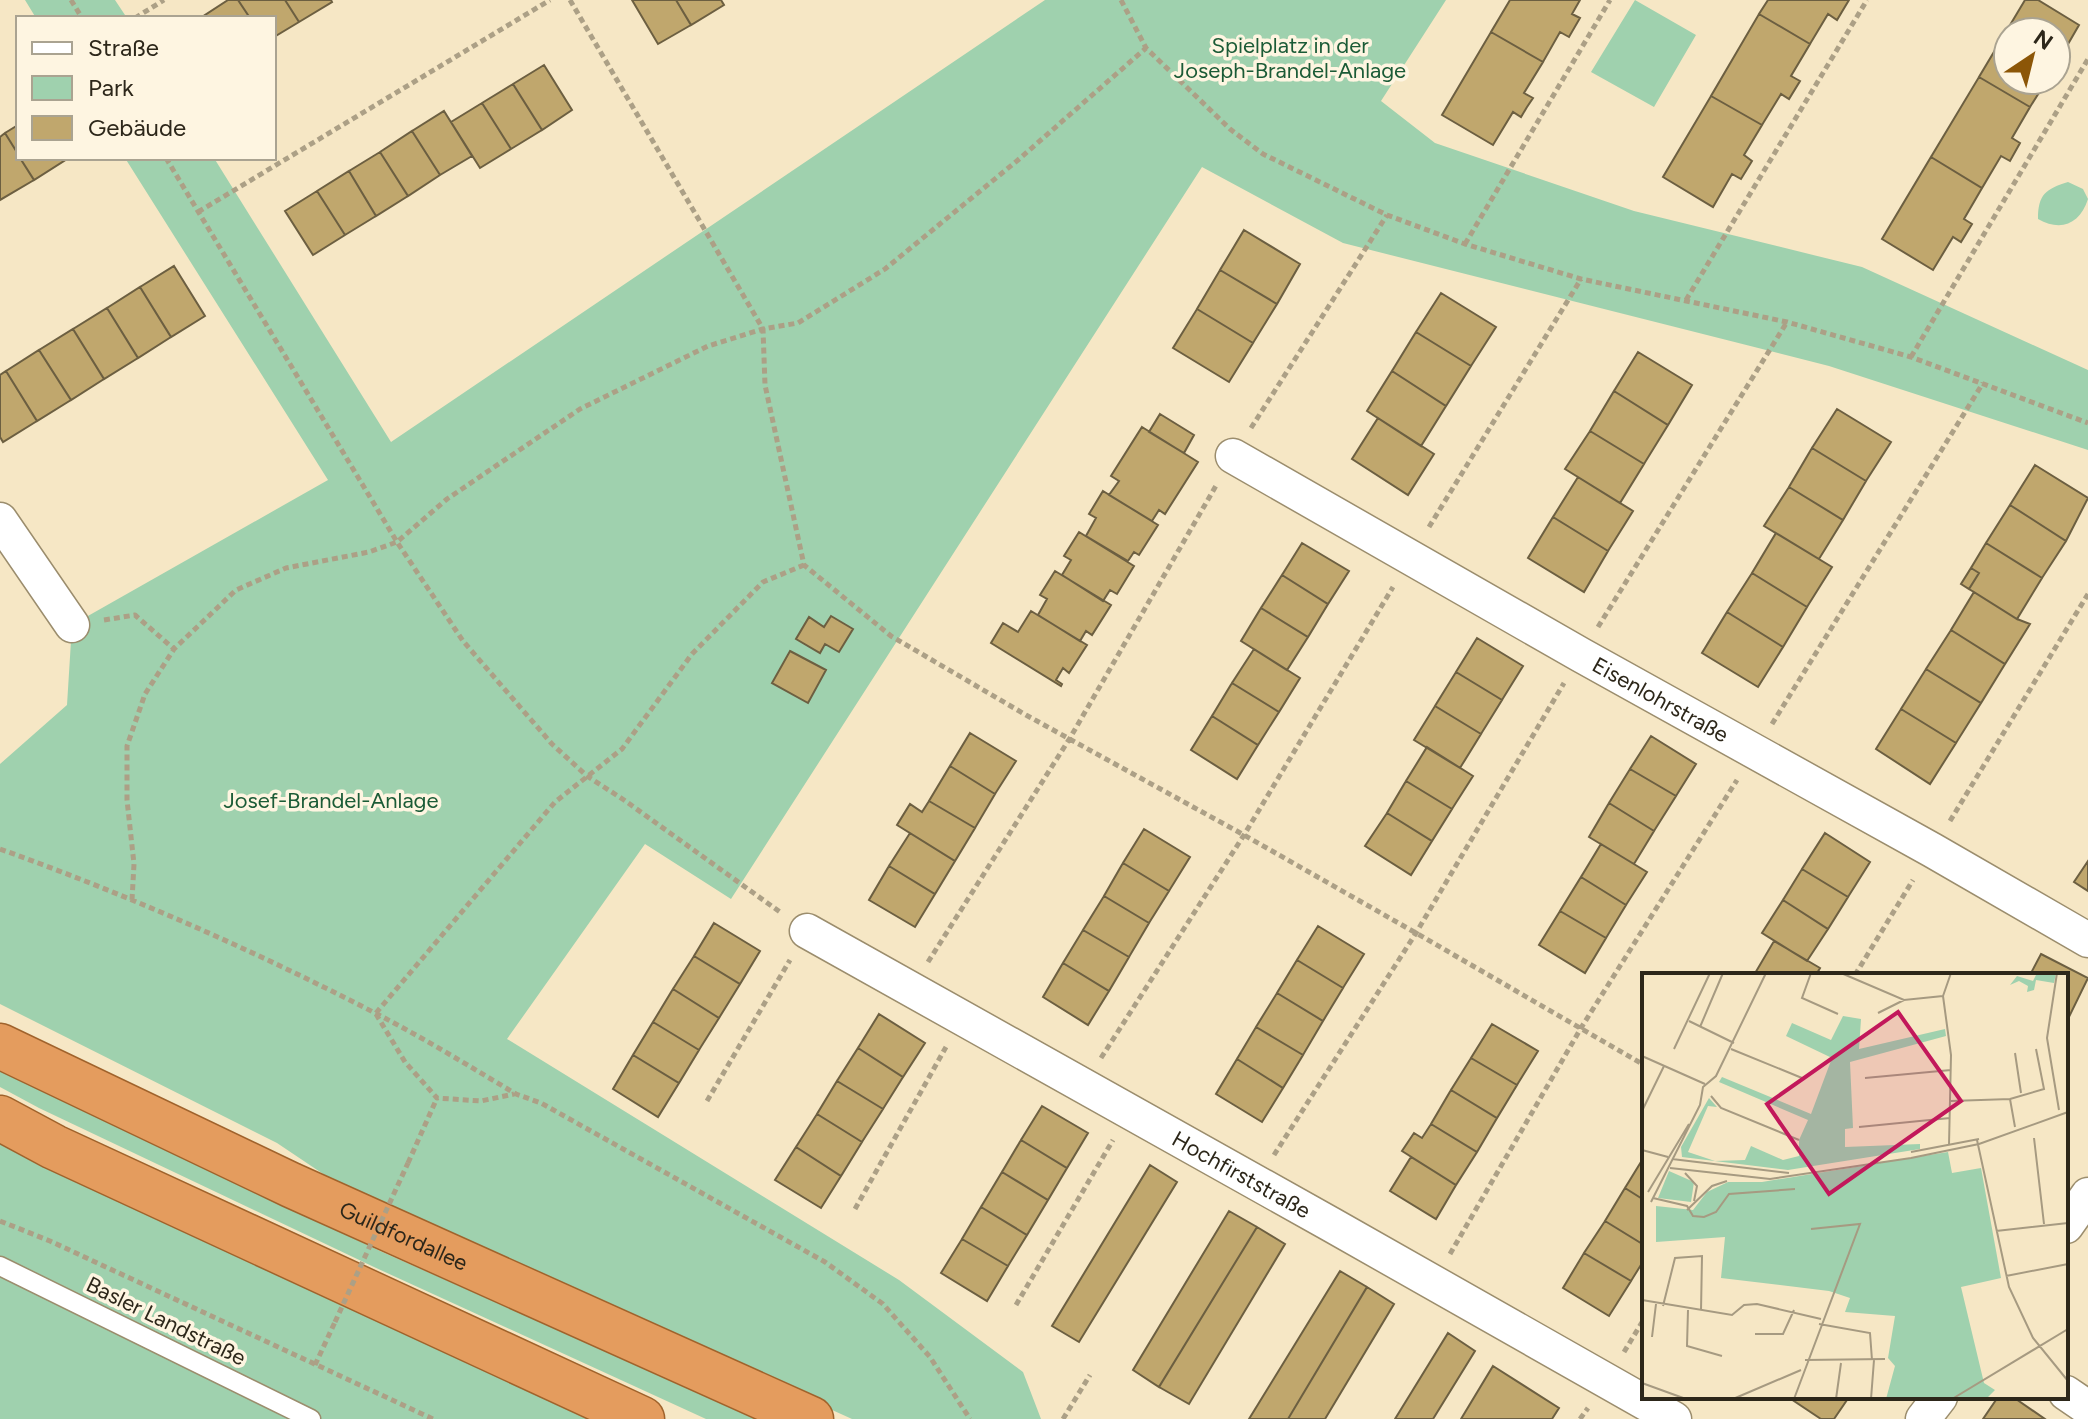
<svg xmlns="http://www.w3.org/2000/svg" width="2088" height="1419" font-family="Figtree,sans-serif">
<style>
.green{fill:#9fd1ae}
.building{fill:#c0a76d;stroke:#6c5f41;stroke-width:2}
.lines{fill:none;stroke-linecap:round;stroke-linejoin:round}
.service-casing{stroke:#9b8d6d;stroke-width:21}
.minor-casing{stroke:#9b8d6d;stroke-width:37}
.trunk-casing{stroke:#a0632c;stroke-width:47}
.path{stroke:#aca086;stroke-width:5;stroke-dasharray:6 4;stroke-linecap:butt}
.service{stroke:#fff;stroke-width:18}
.minor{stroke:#fff;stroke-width:34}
.trunk{stroke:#e49c5e;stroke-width:44}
.path-bridge{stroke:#aca086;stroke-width:5;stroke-dasharray:6 4;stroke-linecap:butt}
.labels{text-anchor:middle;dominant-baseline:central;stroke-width:7;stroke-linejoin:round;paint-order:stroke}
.park-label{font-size:22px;fill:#1b5b36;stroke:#fef5e1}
.street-label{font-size:22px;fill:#2d271a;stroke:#fef5e1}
.inset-road{fill:none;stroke:#a69a81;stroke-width:2}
.view{fill:#c2185b;fill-opacity:0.15;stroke:#c2185b;stroke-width:4}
.inset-edge{fill:none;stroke:#2d271a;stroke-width:4}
</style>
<rect width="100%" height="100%" fill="#f6e7c5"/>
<path class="green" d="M25,0h90l12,18h-91z
M1045,0h401l-65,101 54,42 199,68 228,56 226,103v80l-259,-84 -486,-123 -141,-76 -471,732 -86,-55 -138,195 392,241 124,92 18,47h-189l-502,-227 -73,-49 -277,-139v-240l67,-59 5,-80 256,-145 -203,-322h89l177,284z
M1635,0l61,35 -42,72 -63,-35z
M2068,182l15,7 5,10c-8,25 -27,33 -50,20 0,-25 8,-30 30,-37z
M0,1068l46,24 334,159 381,168h-55l-332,-152 -335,-159 -39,-21z
M0,1136l598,283h-598z"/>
<path class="building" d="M228,0h10l12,18h-47l-1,-1z
M238,0h47l14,22 -25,15v-19h-24z
M285,0h46l1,2 -33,20z
M632,0h44l15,25 -33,19z
M676,0h45l3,5 -33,20z
M1510,0h70l-8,14 8,4 -11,19 -9,-5 -17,30 -52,-30z
M1768,0h81l-12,20 -9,-6 -18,30 -51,-30z
M2025,0h13l41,25 -19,33 8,5 -11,18 -2,-1 1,-48h-48v48h39l-17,27 -51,-30z
M1759,14l51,30 -19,32 9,5 -11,18 -8,-5 -19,31 -51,-29z
M1491,32l52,30 -19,31 9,5 -6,9 -6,10 -8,-5 -20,33 -51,-30z
M544,65l28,45 -30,20 -29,-46z
M1979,77l51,30 -18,31 8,5 -10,18 -9,-5 -19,32 -51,-31z
M513,84l29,46 -31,19 -29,-46z
M1711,96l51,29 -18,30 8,6 -11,18 -9,-5 -19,33 -50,-30z
M482,103l29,46 -31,19 -29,-46z
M444,111l28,45 -32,19 -28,-44z
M18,125v29l-13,-21z
M412,131l28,44 -32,21 -28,-44z
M5,133l13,21v4h2l14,22 -34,20v-63z
M380,152l28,44 -32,20 -27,-45z
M1931,157l51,31 -18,31 8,5 -11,18 -8,-5 -20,33 -51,-31z
M20,158h46l1,1 -33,21z
M349,171l27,45 -31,19 -28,-44z
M317,191l28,44 -32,20 -28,-44z
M1244,230l56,34 -23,40 -57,-34z
M174,266l31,50 -34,21 -31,-50z
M1220,270l57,34 -24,39 -56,-34z
M140,287l31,50 -33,21 -31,-50z
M1441,293l55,34 -25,39 -55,-34z
M107,308l31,50 -34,21 -31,-50z
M1197,309l56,34 -24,39 -56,-34z
M73,329l31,50 -33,21 -32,-50z
M1416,332l55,34 -25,40 -54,-35z
M39,350l32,50 -34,21 -31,-50z
M1638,352l54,33 -24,40 -54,-34z
M6,371l31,50 -34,21 -3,-5v-62z
M1392,371l54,35 -25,40 -54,-35z
M1614,391l54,34 -24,39 -54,-33z
M1837,409l54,33 -25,39 -54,-33z
M1160,414l34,21 -10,18 -35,-21z
M1378,418l56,36 -26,41 -56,-36z
M1142,427l56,35 -33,52 -6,-4 -7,11 -43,-26 10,-14 -8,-5z
M1590,431l54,33 -24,39 -55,-34z
M1812,448l54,33 -23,39 -54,-33z
M2035,465l53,33 -22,43 -56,-36z
M1578,477l55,34 -25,40 -55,-34z
M1789,487l54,33 -24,39 -55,-33z
M1103,491l55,34 -19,30 -5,-3 -6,9 -42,-25 10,-18 -7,-4z
M2010,505l56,36 -24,37 -56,-35z
M1553,517l55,34 -24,41 -56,-34z
M1079,532l55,34 -17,28 -7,-4 -7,11 -41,-26 9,-15 -7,-4z
M1776,533l56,34 -25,40 -55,-34z
M1302,543l47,28 -21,33 -46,-29z
M1986,543l56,35 -25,41 -48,-30 10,-16 -8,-5z
M1971,568l8,5 -10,16 -8,-5z
M1055,571l56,34 -19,30 -6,-4 -6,10 -42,-26 9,-16 -7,-4z
M1752,573l55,34 -24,40 -56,-35z
M1282,575l46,29 -20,33 -47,-29z
M1974,592l43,27 13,5 -25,40 -54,-34z
M1261,608l47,29 -21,33 -46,-29z
M1031,611l56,34 -18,28 -6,-5 -7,12 6,4 -1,2 -70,-43 12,-20 15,9z
M1727,612l56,35 -25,40 -56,-34z
M831,616l22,13 -14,23 -14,-8 -5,9 -24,-14 13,-22 15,10z
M1951,630l54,34 -24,39 -55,-34z
M1477,638l46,28 -21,34 -46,-28z
M1254,649l46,29 -21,34 -47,-29z
M790,651l36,19 -18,33 -36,-20z
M1926,669l55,34 -25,40 -55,-34z
M1456,672l46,28 -21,34 -46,-28z
M1232,683l47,29 -21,33 -46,-29z
M1435,706l46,28 -21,34 -46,-28z
M1901,709l55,34 -26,41 -54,-35z
M1212,716l46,29 -21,34 -46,-29z
M970,733l46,28 -21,33 -45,-28z
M1651,736l45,28 -20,32 -46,-27z
M1427,747l46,29 -21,33 -46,-28z
M950,766l45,28 -20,34 -46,-27z
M1630,769l46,27 -22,35 -45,-28z
M1406,781l46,28 -20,32 -45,-28z
M929,801l46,27 -20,33 -58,-36 13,-21 12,8z
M1609,803l45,28 -20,33 -45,-27z
M1387,813l45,28 -21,34 -46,-29z
M1144,829l46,28 -21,34 -46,-28z
M910,833l45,28 -20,33 -46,-28z
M1825,833l45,29 -22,35 -46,-28z
M1601,844l46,28 -21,33 -45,-28z
M2088,861v30l-14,-9z
M1123,863l46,28 -20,32 -45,-27z
M889,866l46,28 -20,33 -46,-27z
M1802,869l46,28 -20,32 -45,-29z
M1581,877l45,28 -20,33 -46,-27z
M1104,896l45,27 -20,34 -46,-27z
M1783,900l45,29 -21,32 -45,-28z
M1560,911l46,27 -21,35 -46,-28z
M714,923l46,28 -20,33 -46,-28z
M1318,926l46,28 -21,34 -46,-28z
M1083,930l46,27 -20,34 -46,-28z
M1774,941l46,27 -4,7h-62z
M2041,954l47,24 -22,45v-48h-36z
M694,956l46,28 -21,34 -46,-29z
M1297,960l46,28 -20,33 -46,-28z
M1063,963l46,28 -21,34 -45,-28z
M673,989l46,29 -20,32 -46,-28z
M1277,993l46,28 -20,34 -47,-28z
M879,1014l46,29 -22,34 -45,-29z
M653,1022l46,28 -20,33 -46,-28z
M1492,1024l46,27 -21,34 -46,-27z
M1256,1027l47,28 -20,33 -46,-29z
M858,1048l45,29 -20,32 -46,-28z
M633,1055l46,28 -21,34 -45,-28z
M1471,1058l46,27 -20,33 -46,-28z
M1237,1059l46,29 -21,34 -46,-28z
M837,1081l46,28 -21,33 -45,-28z
M1451,1090l46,28 -20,34 -46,-28z
M1042,1106l46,27 -21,35 -46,-28z
M817,1114l45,28 -21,34 -45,-29z
M1431,1124l46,28 -21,33 -54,-34 12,-18 8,5z
M1021,1140l46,28 -19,32 -46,-28z
M796,1147l45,29 -20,32 -46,-28z
M1411,1157l45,28 -20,34 -46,-28z
M1644,1157v43l-19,-12z
M1150,1165l27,17 -98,160 -27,-16z
M1002,1172l46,28 -21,35 -46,-28z
M1625,1188l19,12v45l-39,-24z
M981,1207l46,28 -19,31 -46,-27z
M1229,1211l28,16 -98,160 -26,-17z
M1605,1221l39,24v15l-13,21 -47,-28z
M1257,1227l28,17 -96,160 -30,-17z
M962,1239l46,27 -21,35 -46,-28z
M1584,1253l47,28 -22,35 -46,-28z
M1340,1271l27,16 -79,132h-39z
M1367,1287l27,17 -69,115h-37z
M1448,1333l27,18 -42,68h-38z
M1493,1366l66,42 -7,11h-91z
M1788,1397h61l-15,22h-13z
M1998,1397h15l32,22h-62z"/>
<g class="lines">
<g class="service-casing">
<path id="service" d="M0,1266l311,153"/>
</g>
<g class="minor-casing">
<g id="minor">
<path id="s1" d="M1233,456l348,199 351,195 156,90"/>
<path d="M0,520l72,105"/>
<path id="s2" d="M807,931l525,294 342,194"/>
<path d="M2066,1226l22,-31"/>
<path d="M2066,1393l22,15"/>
<path d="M1923,1419l17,-22"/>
</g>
</g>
<g class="trunk-casing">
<g id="trunk">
<path id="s3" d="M0,1046l291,139 520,234"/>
<path d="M0,1118l54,29 588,272"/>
</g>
</g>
<path class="path" d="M71,0l11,18
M570,0l193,329 2,56 39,180 87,71 135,79 218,120 172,98 228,132
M1121,0l25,48 84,81 33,25 124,61 78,29 116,35 206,43 124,35 177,66
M135,18l29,-18
M166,158l231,384 66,99 89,103 35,32 37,24 156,112
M198,212l352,-212
M1465,244l145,-244
M1686,300l181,-300
M1911,357l177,-298
M1251,428l136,-213
M1429,527l152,-248
M104,620l31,-5 39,34
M1598,627l189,-305
M1772,724l211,-341
M1950,821l138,-227
M0,849c128,46 253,101 373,163 49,25 96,54 143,82l25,9 284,159 58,42 47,53 40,62
M132,900l2,-36 -7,-64v-54l18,-52 29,-45 62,-59 50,-22 83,-16 28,-10 50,-43 133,-90 128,-63 55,-17 35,-6 87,-54 133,-109 128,-112
M928,962l142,-224 147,-254
M1855,975l58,-95
M376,1013l179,-211 67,-53 70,-95 71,-72 41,-17
M376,1014l29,48 32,36 44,3 33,-7
M1101,1058l143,-223 149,-248
M707,1101l83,-141
M1274,1155l142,-222 148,-250
M408,1163l29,-65
M855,1209l91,-162
M0,1221l50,20 383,178
M1450,1254l131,-226 156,-248
M1016,1305l97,-165
M1624,1352l20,-33
M315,1365l20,-43
M1063,1419l27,-44
M1580,1419l8,-11"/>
<use href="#service" class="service"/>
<use href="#minor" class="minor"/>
<use href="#trunk" class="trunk"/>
<path class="path-bridge" d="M335,1322l73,-159"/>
</g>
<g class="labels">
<g class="park-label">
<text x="1290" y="45">Spielplatz in der<tspan x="1290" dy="25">Joseph-Brandel-Anlage</tspan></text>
<text x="331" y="800">Josef-Brandel-Anlage</text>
</g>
<g class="street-label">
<text stroke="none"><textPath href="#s1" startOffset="492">Eisenlohrstraße</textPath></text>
<text stroke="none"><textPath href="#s2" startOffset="498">Hochfirststraße</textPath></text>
<text stroke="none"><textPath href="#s3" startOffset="446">Guildfordallee</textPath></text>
<text transform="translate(166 1321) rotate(26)">Basler Landstraße</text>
</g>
</g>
<g transform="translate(1642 973)">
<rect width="426" height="426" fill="#f6e7c5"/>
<path d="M395,0h19l-2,10 -18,-3 -2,10 -7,2 1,-6 -9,-5 -9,4 7,-9 16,5zM201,43l18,3 -2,30 86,-20 1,7 -96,26 3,66 -8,1v18l75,-3v5l-132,21 -106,-13 -1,-10 28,-49 8,9 -9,-1 -20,46 27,9 30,-1 6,-14 32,14 16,-4v-16l9,-20 -89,-38 3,-5 89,37 21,-56 -46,-22 6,-13 39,17zM306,179l4,21 29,-5 20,110 -40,9 23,96 11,7 -9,9h-100l9,-33 -7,-8 7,-42 -50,-4 5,-14 -21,-7 -108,-13 4,-41 -69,5v-36l37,4 14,-18 21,-10h34zM27,198l25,11 -3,20 -33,-4z" fill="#9fd1ae"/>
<path class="inset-road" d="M169,0l-9,25 36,16M199,0l63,27 39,-4M415,0l-10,65 12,72M236,40l26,-13M47,48l45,22M58,54l23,-54M32,76l36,-76M89,76l71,29M373,80l6,40M0,83l63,28M223,105l86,-8M69,123l10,12 78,32M368,126l34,-10 -8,-40M309,128l59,-2 5,28M0,138l22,-45M217,154l91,-9M392,165l10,86M335,167l32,147 24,51 35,43M307,172l2,-90 -8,-59 8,-23M0,177l26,7M269,179l68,-13M269,185l68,-14 89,-32M30,186l117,14M28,195l100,11 141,-21M43,200l12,13 -3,15M6,219l41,-68M11,225l34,8 6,10 11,1 12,-5 13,-18 66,-5M9,229l49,-97 3,-18 13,-11 50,-103M45,237l25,-24 15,-5M354,258l72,-8M364,303l62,-12M0,327l90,15 12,-10 13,-1 64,15M21,333l12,-48 27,-2 -1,55M46,337l-1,36 35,10M177,351l51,9 2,27M113,361h28l11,-24M10,364l4,-33M163,387l80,-1M0,410l44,16M91,426l68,-29M152,426l66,-175 -49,5M194,426l5,-36M229,426l3,-39M310,426l116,-70"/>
<path class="view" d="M256,39l63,89 -132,93 -62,-90z"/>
<rect width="426" height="426" class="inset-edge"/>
</g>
<rect x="16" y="16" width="260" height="144" fill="#fef5e1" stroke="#aaa391" stroke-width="2"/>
<rect x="32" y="42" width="40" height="12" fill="#ffffff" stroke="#aaa391" stroke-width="2"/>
<text x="88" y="56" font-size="24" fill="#2d271a">Straße</text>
<rect x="32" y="76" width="40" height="24" fill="#9fd1ae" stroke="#aaa391" stroke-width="2"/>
<text x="88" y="96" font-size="24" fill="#2d271a">Park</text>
<rect x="32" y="116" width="40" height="24" fill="#c0a76d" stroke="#aaa391" stroke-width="2"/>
<text x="88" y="136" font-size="24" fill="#2d271a">Gebäude</text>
<g transform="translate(2032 56) rotate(35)"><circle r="38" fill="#fef5e1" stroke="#aaa391" stroke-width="2"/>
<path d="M0-6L14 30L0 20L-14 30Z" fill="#8c5607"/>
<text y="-12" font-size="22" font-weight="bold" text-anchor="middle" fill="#2d271a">N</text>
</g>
</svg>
